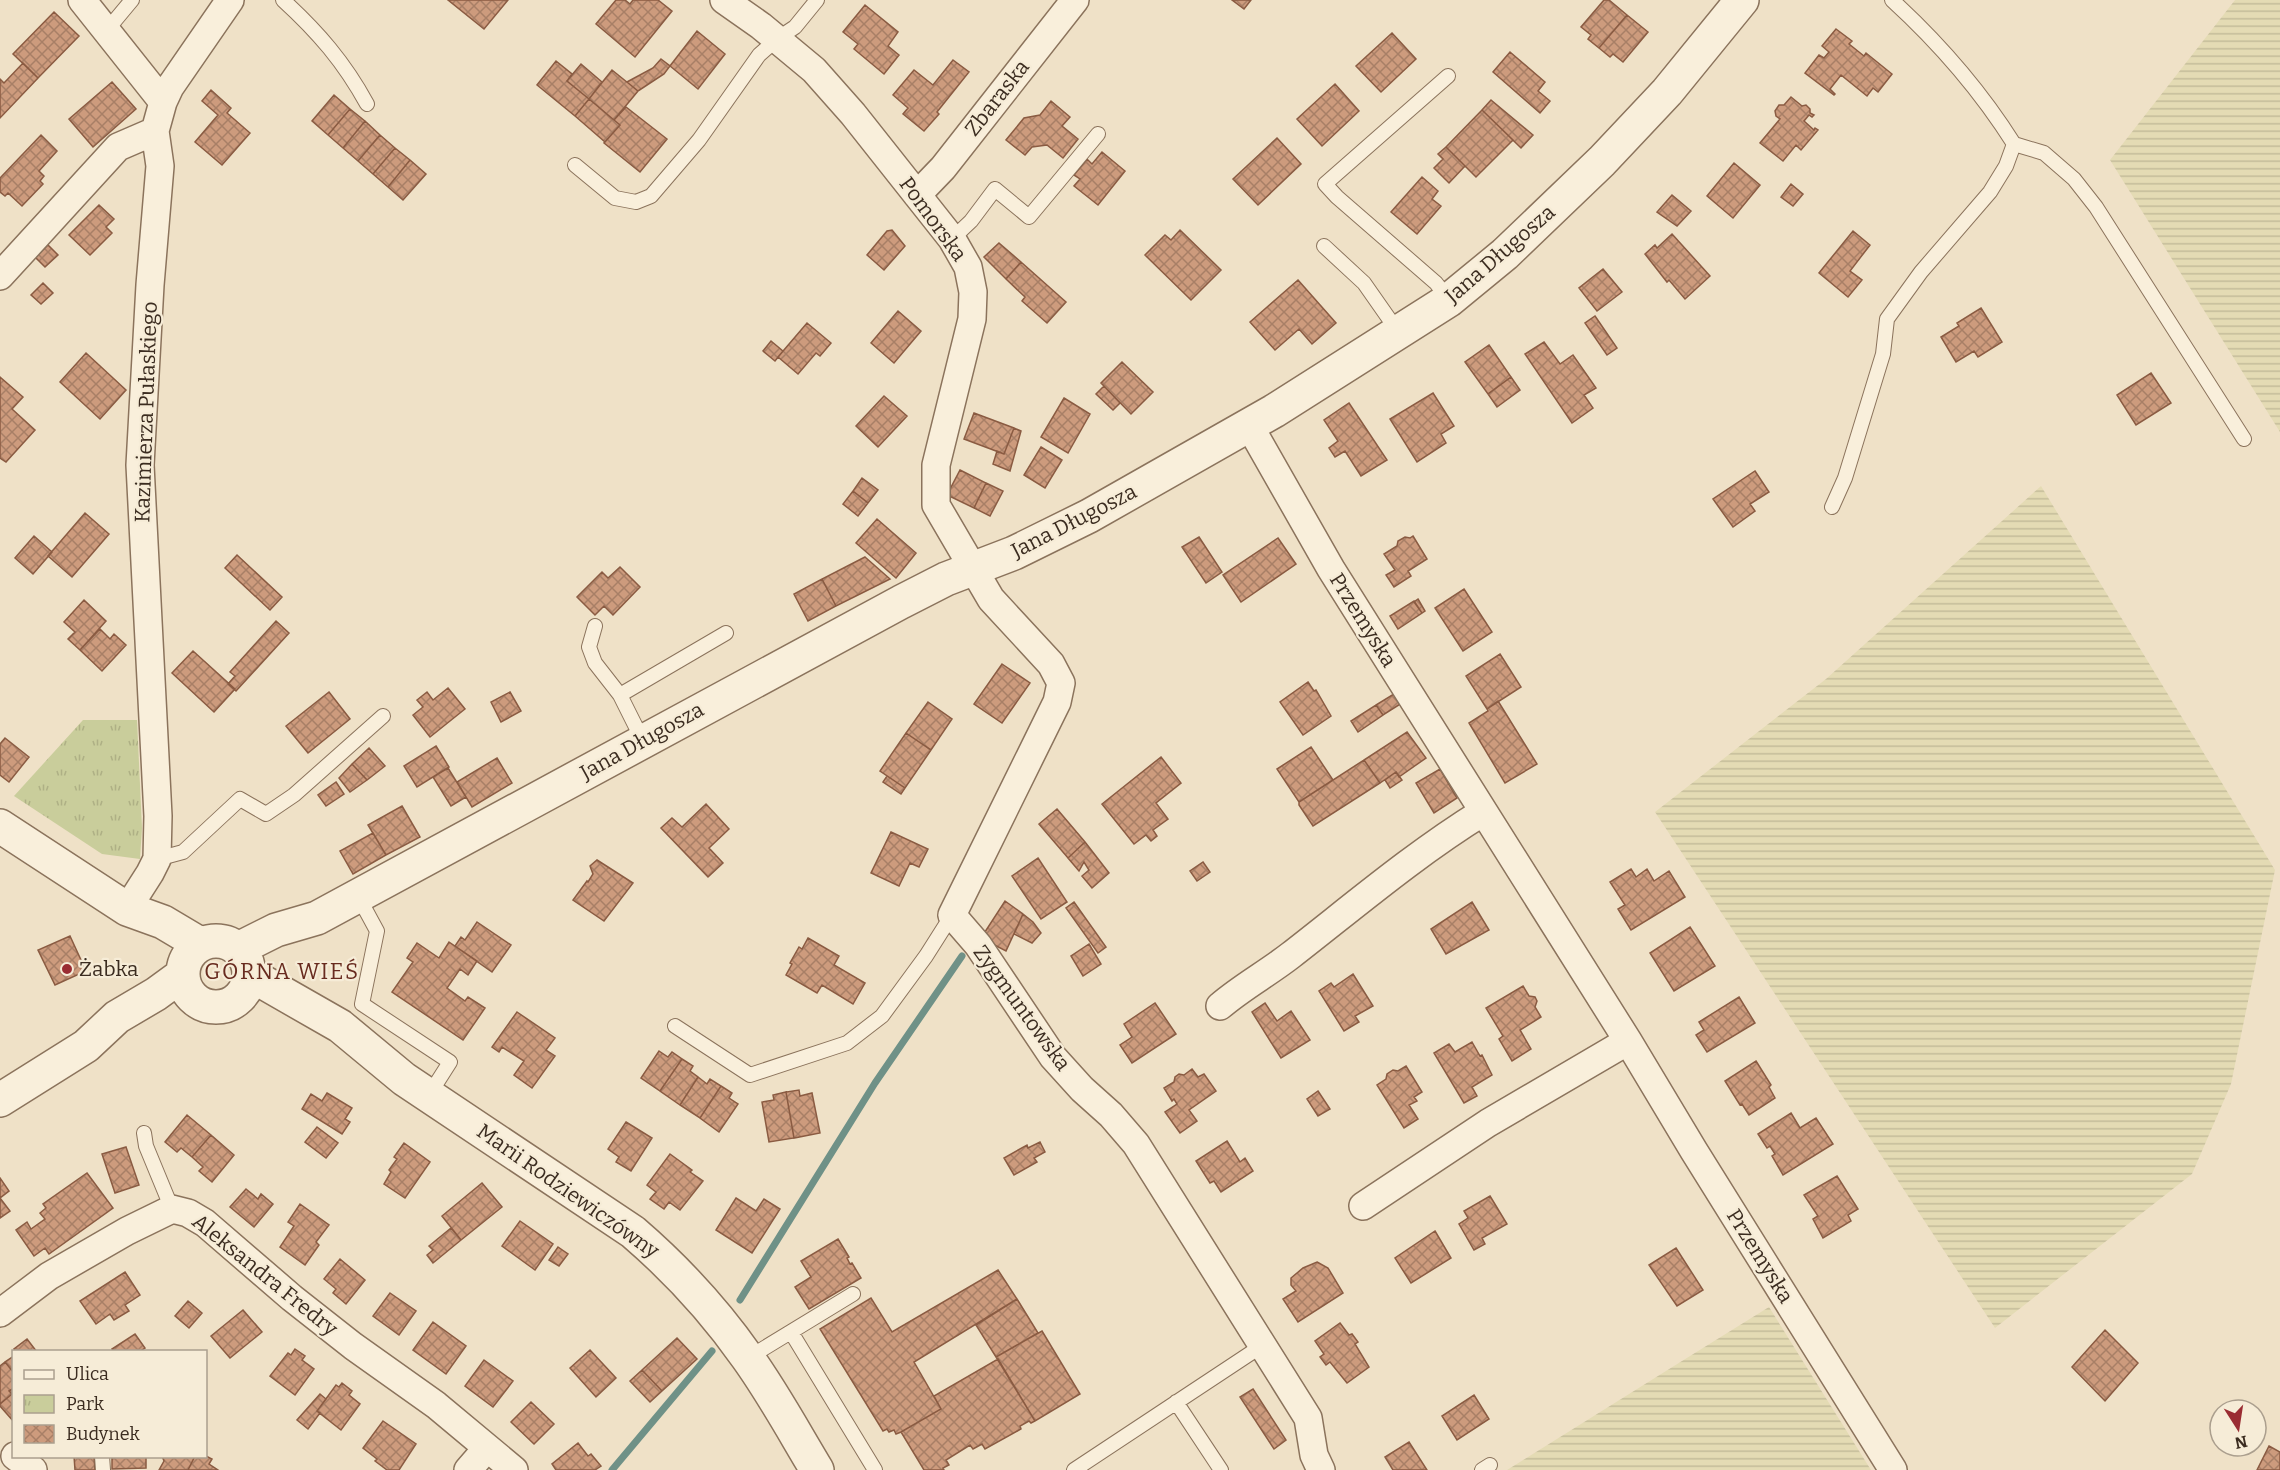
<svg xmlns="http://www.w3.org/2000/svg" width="2280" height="1470" font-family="Bitter,serif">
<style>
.farmland{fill:url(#farmland-rules)}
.park{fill:url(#park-tufts)}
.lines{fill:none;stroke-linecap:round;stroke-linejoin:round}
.stream{stroke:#6f9187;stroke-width:7}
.building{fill:url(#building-cross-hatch);stroke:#8a5b42;stroke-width:1.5}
.service-casing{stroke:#8b735c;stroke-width:16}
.minor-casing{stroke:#8b735c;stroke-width:30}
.tertiary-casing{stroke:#8b735c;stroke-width:36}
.service{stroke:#f9efdb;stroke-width:14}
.minor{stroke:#f9efdb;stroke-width:27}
.tertiary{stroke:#f9efdb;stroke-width:33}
.poi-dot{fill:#9a2c32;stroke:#f6ecd7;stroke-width:2}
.labels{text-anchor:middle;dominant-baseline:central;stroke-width:4.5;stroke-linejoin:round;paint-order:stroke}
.street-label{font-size:21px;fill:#3b2c20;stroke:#f6ecd7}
.poi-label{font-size:21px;fill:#3b2c20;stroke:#f6ecd7;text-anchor:start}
.neighbourhood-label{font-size:22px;letter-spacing:1.5px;fill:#682b1f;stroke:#f6ecd7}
</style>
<defs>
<pattern id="farmland-rules" width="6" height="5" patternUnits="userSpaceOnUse" patternTransform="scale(1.5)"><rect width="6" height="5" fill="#e4dbb4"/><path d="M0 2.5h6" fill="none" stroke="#c4bc9a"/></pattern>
<pattern id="park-tufts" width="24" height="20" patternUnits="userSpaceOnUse" patternTransform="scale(1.5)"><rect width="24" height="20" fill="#c9cd9b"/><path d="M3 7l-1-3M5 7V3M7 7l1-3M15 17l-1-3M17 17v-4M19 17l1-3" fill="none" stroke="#aeb085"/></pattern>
<pattern id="building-cross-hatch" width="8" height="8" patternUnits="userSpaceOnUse" patternTransform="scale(1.5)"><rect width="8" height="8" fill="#cd9b7d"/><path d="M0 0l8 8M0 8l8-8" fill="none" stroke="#a87f66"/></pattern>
</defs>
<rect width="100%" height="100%" fill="#efe1c7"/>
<path class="farmland" d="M2235,0h45v432l-170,-272z
M2041,486l234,384 -44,214 -39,90 -197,154 -340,-516 171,-133z
M1769,1307l102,163h-364l175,-109z"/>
<path class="park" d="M83,720h54l5,108 -2,31 -38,-5 -88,-58z"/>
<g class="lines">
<path class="stream" d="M740,1300l135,-217 87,-127
M612,1470l100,-119"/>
</g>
<path class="building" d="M448,0h60l-24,29z
M616,0h9l5,4 3,-4h25l14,11 -37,46 -39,-33z
M1232,0h19l-7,9z
M1604,0h5l18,15 -28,33 -11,-9 3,-4 -10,-8z
M865,5l33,27 -10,14 11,9 -15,19 -30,-25 4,-5 -15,-12z
M54,12l25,24 -41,42 -25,-24z
M1627,15l21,17 -25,30 -10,-8 -3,3 -11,-9z
M1836,29l16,12 -3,3 15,12 2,-3 26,21 -14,18 -5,-4 -6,8 -26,-21 -11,14 5,5 -1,1 -29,-22 14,-18 5,3 5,-6 -7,-6z
M697,31l28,23 -27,35 -28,-23z
M1392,33l24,26 -35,33 -25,-26z
M1510,52l35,30 -7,9 12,10 -10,12 -47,-41z
M661,59l9,7 -6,8 -26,17 -11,-9 26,-14z
M953,60l16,12 -32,40 2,2 -15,17 -21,-17 5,-6 -15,-13 21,-25 19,15z
M556,61l16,13 -5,7 22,18 -14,17 -38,-31z
M23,63l15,15 -38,40v-39l4,4z
M581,64l21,18 -13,17 -22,-18z
M612,70l26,21 -24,29 -25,-21z
M112,82l24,27 -43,38 -24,-28z
M1335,84l24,27 -37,35 -25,-27z
M211,90l20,18 -4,5 23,20 -28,32 -27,-23 23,-27 -16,-14z
M334,95l16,14 -22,26 -16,-14z
M1791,97l11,9 4,-1 4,4v4l4,2 -2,2 -3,-2 -5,6 10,9 1,-2 3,2 -17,20 -5,-5 -13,16 -23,-18 20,-24 -4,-3 -1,-5 4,-6h5z
M589,99l31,26 -15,17 -30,-26z
M1491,100l42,35 -12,13 -39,-38z
M1051,101l19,16 -8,9 16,13 -15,19 -16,-13 -15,2 -7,8 -19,-15 18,-22 16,-3z
M626,107l41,32 -27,33 -36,-29 16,-18 -6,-5z
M350,109l15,12 -22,27 -15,-13z
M1482,110l31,30 -37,37 -30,-30z
M365,121l15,14 -22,26 -15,-13z
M41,135l16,16 -18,20 5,5 -4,5 3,3 -21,22 -14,-13 -3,3 -5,-4v-14z
M380,135l15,13 -22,26 -15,-13z
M1277,138l24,26 -43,41 -25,-26z
M1446,147l19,19 -16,17 -15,-15 9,-9 -5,-5z
M395,148l15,12 -22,27 -15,-13z
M1102,152l23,19 -27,34 -24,-19 6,-7 -6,-4 13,-16 5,5z
M410,160l16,14 -23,26 -15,-13z
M1734,163l26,22 -27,33 -26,-22z
M1422,177l16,14 -6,8 9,7 -24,28 -26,-22z
M1791,184l12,10 -10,12 -12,-9z
M1672,195l19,16 -14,15 -20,-14z
M99,205l15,14 -8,8 6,6 -22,22 -21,-20z
M892,230l13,16 -21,24 -17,-15 20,-24z
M1180,230l41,40 -30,30 -46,-45 20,-20 6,5z
M1853,231l17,14 -20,26 12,9 -14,17 -29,-24z
M1672,234l38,42 -25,23 -16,-19 -2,2 -22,-28 10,-9 2,3z
M999,243l22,19 -15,17 -22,-22z
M48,245l10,10 -13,12 -10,-10z
M1021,262l45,40 -19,21 -25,-22 3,-4 -19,-18z
M1603,269l19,23 -25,19 -18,-23z
M1298,280l38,43 -24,21 -13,-15 -24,21 -25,-28z
M43,283l10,10 -12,11 -10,-9z
M1981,308l21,34 -24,15 -4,-6 -18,11 -15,-25 18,-11 -2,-3z
M898,311l23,20 -27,32 -23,-20z
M1595,316l22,32 -10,7 -22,-32z
M807,323l24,20 -11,13 -4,-3 -18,21 -20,-17z
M771,341l12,10 -8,10 -12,-10z
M1544,342l16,22 13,-9 23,33 -12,7 9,13 -21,15 -47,-69z
M1489,345l22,32 -23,17 -23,-32z
M86,353l40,37 -26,29 -40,-37z
M1122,362l31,30 -22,22 -30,-31z
M2151,373l20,30 -35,22 -19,-30z
M0,377l23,20 -11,12 23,21 -29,32 -6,-4z
M1511,377l9,13 -23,17 -9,-13z
M1104,386l16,17 -7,7 -17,-16z
M1433,393l21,33 -13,8 5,9 -29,19 -27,-43z
M884,396l23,20 -29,31 -22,-21z
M1064,398l26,16 -22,39 -27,-16z
M1349,403l38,57 -26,16 -16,-25 -10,6 -6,-9 9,-7 -14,-21z
M974,413l40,15 -10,26 -40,-15z
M1014,428l7,3 -11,40 -17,-7 4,-13 7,3z
M1041,447l21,13 -17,28 -21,-13z
M960,470l26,13 -12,25 -27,-13z
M1755,471l14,21 -19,12 5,7 -22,16 -20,-28z
M862,478l16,12 -10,13 -15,-12z
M986,483l17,8 -13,25 -16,-8z
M853,491l15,12 -10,13 -15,-12z
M85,513l24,21 -37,43 -24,-21z
M877,519l39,34 -20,25 -40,-35z
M34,536l18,16 -19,22 -18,-16z
M1413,536l14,23 -19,12 3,5 -17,11 -8,-12 9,-5 -11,-16 13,-8 1,-5 7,-4 5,1z
M1199,537l23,35 -16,11 -24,-36z
M1278,538l18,26 -55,38 -18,-27z
M237,555l45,42 -12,13 -45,-42z
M865,557l25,22 -54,27 -14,-27z
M620,567l20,20 -27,28 -9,-9 -9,9 -18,-18 25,-25 6,6z
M822,579l14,27 -28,15 -14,-27z
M1464,589l28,43 -29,19 -28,-43z
M1418,599l7,12 -3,2 -8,-11z
M84,600l22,21 -26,29 -12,-11 7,-7 -11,-10z
M1414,601l8,12 -24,16 -8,-13z
M276,621l13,12 -53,58 -8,-7 7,-8 -5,-4z
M100,629l10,10 4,-5 12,11 -24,26 -22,-21z
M193,651l42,38 -21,23 -42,-39z
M1500,654l21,33 -34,22 -21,-33z
M1002,664l28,19 -28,40 -28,-19z
M1308,682l6,9 2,-1 15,26 -28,19 -23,-33z
M448,688l17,21 -35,28 -17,-22 10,-8 -6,-7 10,-8 6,8z
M329,692l21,27 -42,34 -22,-27z
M510,692l11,19 -20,11 -10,-20z
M1397,692l5,11 -19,12 -7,-10z
M1498,701l39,63 -32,19 -36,-60 19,-12 -1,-2z
M928,702l24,17 -21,31 -25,-17z
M1376,705l7,10 -25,17 -7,-11z
M1407,732l19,26 -27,19 -3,-5 -16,11 -16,-23z
M906,733l25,17 -26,38 -25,-17z
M5,738l24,19 -20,25 -9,-7v-31z
M436,746l13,21 -32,20 -13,-21z
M1311,747l22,33 -34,22 -22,-33z
M369,748l16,18 -18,14 -15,-16z
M1161,757l20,26 -25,20 12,16 -15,11 4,6 -6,5 -5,-6 -12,9 -32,-40z
M497,758l15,25 -40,24 -15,-25z
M1364,760l16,23 -67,43 -14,-21v-3z
M352,764l15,16 -17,12 -11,-14z
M448,768l18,29 -15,9 -18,-29z
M1440,769l17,29 -23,15 -18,-30z
M1396,772l6,8 -12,8 -5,-8z
M887,776l18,12 -4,6 -18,-12z
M336,782l8,12 -18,12 -8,-11z
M706,804l23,25 -20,19 14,15 -15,14 -47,-49 11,-10 10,9z
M402,806l18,31 -34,18 -18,-30z
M1057,809l28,33 -17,16 -29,-34z
M891,832l37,17 -9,18 -9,-4 -11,23 -28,-13z
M373,833l13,22 -33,19 -13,-23z
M1085,842l24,31 -17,15 -10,-12 7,-6 -5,-8 -5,9 -11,-13z
M1038,858l29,44 -26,17 -29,-43z
M597,860l36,23 -29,38 -31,-21 14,-19 1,1 5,-8 -3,-8z
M1203,862l7,10 -13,9 -7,-10z
M1631,869l5,8 11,-8 7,12 15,-10 16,26 -54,33 -13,-21 7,-4 -15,-23z
M1005,901l18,13 -17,37 -25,-13z
M1074,902l32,45 -8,6 -32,-45z
M1472,902l17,28 -43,24 -15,-25z
M1023,914l10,8 8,11 -9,10 -18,-9z
M477,922l34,23 -19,27 -37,-26 6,-9 4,3z
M1690,927l25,39 -41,25 -24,-38z
M70,936l16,35 -31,14 -17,-35z
M808,938l31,18 -5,9 31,18 -12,21 -31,-19 -5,8 -31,-18 6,-11 -2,-1 9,-16 3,2z
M449,942l28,19 -9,14 -8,-6 -13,19 18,13 3,-4 17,11 -22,32 -71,-48 21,-30 -6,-4 10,-15 22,15z
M1089,944l12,20 -18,12 -12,-20z
M1353,974l20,32 -18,10 4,6 -15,9 -25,-40 12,-8 3,4z
M1523,986l6,10 6,1 2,4 -2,6 6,10 -21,13 11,19 -19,12 -13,-22 4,-3 -17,-28z
M1739,997l16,26 -48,29 -11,-17 8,-5 -5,-8z
M1155,1003l21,31 -44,29 -12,-18 12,-8 -8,-13z
M1265,1003l12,18 14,-10 19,29 -29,18 -29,-46z
M517,1012l38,26 -9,12 9,6 -23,32 -18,-13 10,-14 -22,-14 -3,5 -7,-5z
M1472,1042l8,14 2,-1 10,20 -20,12 5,9 -13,7 -30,-50 15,-9 6,8z
M659,1051l9,6 4,-5 10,7 -22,32 -19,-13z
M682,1059l11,7 -3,5 8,6 -18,28 -20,-14z
M1756,1061l15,24 -2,2 6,11 -26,17 -7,-11 -2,1 -15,-24z
M1406,1066l16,26 -8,5 3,4 -8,4 9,14 -14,9 -27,-43 9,-6 1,-5 6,-4 5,1z
M1192,1069l6,8 6,-3 12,17 -27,19 8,11 -17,12 -15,-21 12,-8 -3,-5 -2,2 -8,-13 10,-6 1,-5 4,-3 5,1z
M698,1077l9,7 3,-5 11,7 -21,32 -20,-13z
M721,1086l11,7 -3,5 9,6 -19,28 -19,-14z
M799,1090l1,6 12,-3 8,40 -26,5 -8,-46z
M1318,1091l12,18 -12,7 -11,-17z
M786,1092l8,46 -25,4 -7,-40 12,-2 -1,-5z
M327,1093l25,15 -7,11 5,3 -8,12 -40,-25 9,-15 11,7z
M1791,1113l9,15 16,-10 17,26 -50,31 -11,-19 3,-2 -5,-8 -3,2 -9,-14z
M187,1115l24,20 -19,22 -11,-9 -4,4 -12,-10z
M626,1122l26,16 -21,33 -15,-9 3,-5 -11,-8z
M317,1127l21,16 -12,15 -21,-16z
M211,1135l23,20 -22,27 -13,-11 4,-4 -11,-10z
M1227,1141l13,21 5,-4 8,13 -32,21 -7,-11 -4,2 -14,-22z
M1040,1142l5,10 -11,6 3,4 -23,13 -10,-17 23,-13 1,3z
M404,1143l26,19 -25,36 -21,-14 7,-12 -2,-2 8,-11 -3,-2z
M126,1147l13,38 -24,8 -13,-39z
M670,1154l22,16 -2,2 13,9 -23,29 -11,-8 -5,7 -14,-10 6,-7 -9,-7z
M87,1173l26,35 -64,46 -4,-6 -11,8 -18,-26 11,-8 4,7 14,-10 -5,-6 6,-5 -3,-4z
M1837,1176l21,33 -10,6 3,6 -28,17 -10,-19 5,-3 -14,-21z
M0,1178l9,13 -9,7z
M482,1183l20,24 -41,33 -19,-24z
M246,1189l12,10 3,-5 12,10 -19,23 -24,-20z
M1490,1196l17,28 -25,14 3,6 -11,6 -15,-26 9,-6 -4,-7z
M0,1198l10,13 -10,7z
M736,1198l20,13 8,-12 16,10 -28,44 -36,-23z
M300,1204l29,21 -13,17 3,3 -14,20 -25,-18 14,-21 -6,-4z
M520,1221l33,23 -18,26 -33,-24z
M451,1228l10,12 -28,23 -6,-8 6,-5 -4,-4z
M1435,1231l16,27 -40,25 -16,-25z
M838,1239l11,18 -2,1 3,6 2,-1 9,15 -52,31 -14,-22 16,-10 -10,-16z
M558,1247l10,7 -9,12 -10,-6z
M1676,1248l27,42 -26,16 -28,-41z
M340,1259l25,21 -19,24 -13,-11 3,-4 -12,-10z
M1317,1262l11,6 15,25 -45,29 -15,-23 13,-8 -5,-6v-7l12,-10z
M998,1270l19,29 -103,63 27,47 -40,23 -5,2 -2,-4 -5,2 -2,-3 -4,2 -63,-102 51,-31 21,34z
M125,1272l15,23 -15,10 4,6 -15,9 -4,-6 -14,10 -16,-23z
M390,1293l26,18 -17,24 -26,-19z
M1017,1299l21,34 -42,24 -20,-32z
M188,1301l14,12 -13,15 -14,-12z
M243,1310l19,22 -32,26 -19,-22z
M433,1322l33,24 -20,28 -33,-24z
M1340,1323l9,12 3,-1 6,8 -3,2 14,23 -22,16 -17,-21 -4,3 -6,-8 4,-3 -9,-13z
M2105,1330l33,33 -33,38 -33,-34z
M1042,1331l38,63 -45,27 -39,-64z
M135,1334l10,14 -6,4h-25l-2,-3z
M677,1338l20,21 -35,32 -20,-21z
M27,1339l10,13h-21l-2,-3z
M295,1349l10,7 -3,4 12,9 -19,26 -25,-19 18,-23 3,2z
M590,1350l26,28 -20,19 -26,-29z
M14,1356v17l-9,-11z
M998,1359l37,62 -4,2 -2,-2 -9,5 1,3 -36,20 -3,-5 -9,5 -3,-4 -24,15 3,5 -6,3 1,2h-20l-23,-38 40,-23 -7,-13z
M484,1360l29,21 -20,26 -28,-21z
M5,1362l9,11v15l-5,3 3,3 -12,10v-38z
M642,1370l20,21 -12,11 -20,-21z
M342,1383l10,8 -3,4 11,9 -19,26 -24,-19 19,-26 3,2z
M14,1388v34l-14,-16v-2l12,-10 -3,-3z
M1253,1389l33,51 -12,9 -34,-52z
M320,1394l6,5 -9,12 3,2 -12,16 -11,-9z
M1474,1395l15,24 -32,21 -15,-24z
M531,1402l23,22 -20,20 -23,-22z
M383,1421l33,23 -17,26h-12l-12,-9 2,-2 -14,-11z
M1409,1442l18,28h-34l-8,-13z
M578,1443l10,13 3,-2 10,12 -6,4h-39l-4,-6z
M2269,1446l11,6v18h-23z
M74,1456h20l1,14h-20z
M112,1456h34v12l-34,1z
M195,1456l-7,14h-29l5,-9 -2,-5z
M195,1456h11l6,3 -3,5 9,6h-30z"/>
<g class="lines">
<g class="service-casing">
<path id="service" d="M283,0c35,32 61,62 84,104
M107,30l25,-30
M1448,76l-123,108 12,13 99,86 13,17
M2014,144l30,9 30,26 22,28 148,232
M575,165l40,33 21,4 15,-6 48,-56 60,-85 18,-16 18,-12 22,-27
M952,239l19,-18 24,-32 34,28 69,-83
M1324,246l40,37 35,50
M1832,507l13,-29 38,-124 4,-35 34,-47 69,-80 16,-26 8,-22c-34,-54 -75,-101 -122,-144
M595,626l-6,21 6,16 25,32 23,46
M620,695l106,-62
M157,859l26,-7 57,-53 26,15 28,-19 89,-79
M358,896l19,35 -15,73 88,58 -21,33
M675,1026l75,49 97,-32 35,-27 44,-60 26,-41
M144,1133l2,13 26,63
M791,1332l84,138
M748,1358l105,-64
M1176,1402l45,68
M102,1456l1,14
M1074,1470l189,-125
M1482,1470l8,-5"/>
</g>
<g class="minor-casing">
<path id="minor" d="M82,0l81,102
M724,0l37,26 53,44 39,44 99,125 16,28 5,25 -1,27 -36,146v40l55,94 60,65 10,19 -4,19 -105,213 26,30 75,112 29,32 29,26 25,29 172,274 6,37 7,15
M917,195l26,-27 132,-168
M0,276l118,-129 37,-16
M1249,425l82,144 297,472 66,110 199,319
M127,909l23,-36 7,-14 1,-43 -18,-351 10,-180 10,-119 -5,-35 8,-29 7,-15 60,-87
M1220,1006c22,-19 48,-33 71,-51 63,-49 124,-101 192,-143
M1363,1206l125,-83 140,-82
M0,1313l49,-37 78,-45 45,-22 16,4 17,10 87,75 61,48 83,59 78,65
M15,1456l18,14
M468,1470l19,-22"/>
</g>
<g class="tertiary-casing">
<path id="tertiary" d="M0,826l127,83 36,13 37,22
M183 974a33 33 0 1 1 66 0a33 33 0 1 1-66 0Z
M238,949l38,-19 41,-12 584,-316 45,-23 68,-26 75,-37 185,-105 175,-111 56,-46 97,-93 65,-69 75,-92
M249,974l91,52 64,53 229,153c43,37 81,78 114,125 26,36 47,75 70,113
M0,1100l86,-54 31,-29 39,-23 26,-19"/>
</g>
<use href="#service" class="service"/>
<use href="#minor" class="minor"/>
<use href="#tertiary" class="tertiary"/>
</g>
<circle class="poi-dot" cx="67" cy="969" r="6"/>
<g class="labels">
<g class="street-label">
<text transform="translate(997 98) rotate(-52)">Zbaraska</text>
<text transform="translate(933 219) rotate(54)">Pomorska</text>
<text transform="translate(1500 254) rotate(-41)">Jana Długosza</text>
<text transform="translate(146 412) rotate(-88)">Kazimierza Pułaskiego</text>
<text transform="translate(1074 521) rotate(-27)">Jana Długosza</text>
<text transform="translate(1363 620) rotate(58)">Przemyska</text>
<text transform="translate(642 741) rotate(-29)">Jana Długosza</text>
<text transform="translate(1022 1008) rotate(54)">Zygmuntowska</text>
<text transform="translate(568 1191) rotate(35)">Marii Rodziewiczówny</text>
<text transform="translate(1760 1256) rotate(58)">Przemyska</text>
<text transform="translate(265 1275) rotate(39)">Aleksandra Fredry</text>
</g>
<g class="poi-label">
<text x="79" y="969">Żabka</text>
</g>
<g class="neighbourhood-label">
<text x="282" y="971">GÓRNA WIEŚ</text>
</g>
</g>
<rect x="12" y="1350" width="195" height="108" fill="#f6ecd7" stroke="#ab9f8e" stroke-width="1.5"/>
<rect x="24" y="1370" width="30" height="9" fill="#f9efdb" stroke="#ab9f8e" stroke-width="1.5"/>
<text x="66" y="1380" font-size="18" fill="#3b2c20">Ulica</text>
<rect x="24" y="1395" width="30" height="18" fill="url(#park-tufts)" stroke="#ab9f8e" stroke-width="1.5"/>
<text x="66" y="1410" font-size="18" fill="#3b2c20">Park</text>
<rect x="24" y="1425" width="30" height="18" fill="url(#building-cross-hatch)" stroke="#ab9f8e" stroke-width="1.5"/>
<text x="66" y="1440" font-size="18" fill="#3b2c20">Budynek</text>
<g transform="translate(2238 1428) rotate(168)"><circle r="28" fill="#f6ecd7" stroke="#ab9f8e" stroke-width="1.5"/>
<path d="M0-4.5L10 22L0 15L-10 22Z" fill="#9a2c32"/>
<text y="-9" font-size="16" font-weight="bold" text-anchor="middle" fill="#3b2c20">N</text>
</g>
</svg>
